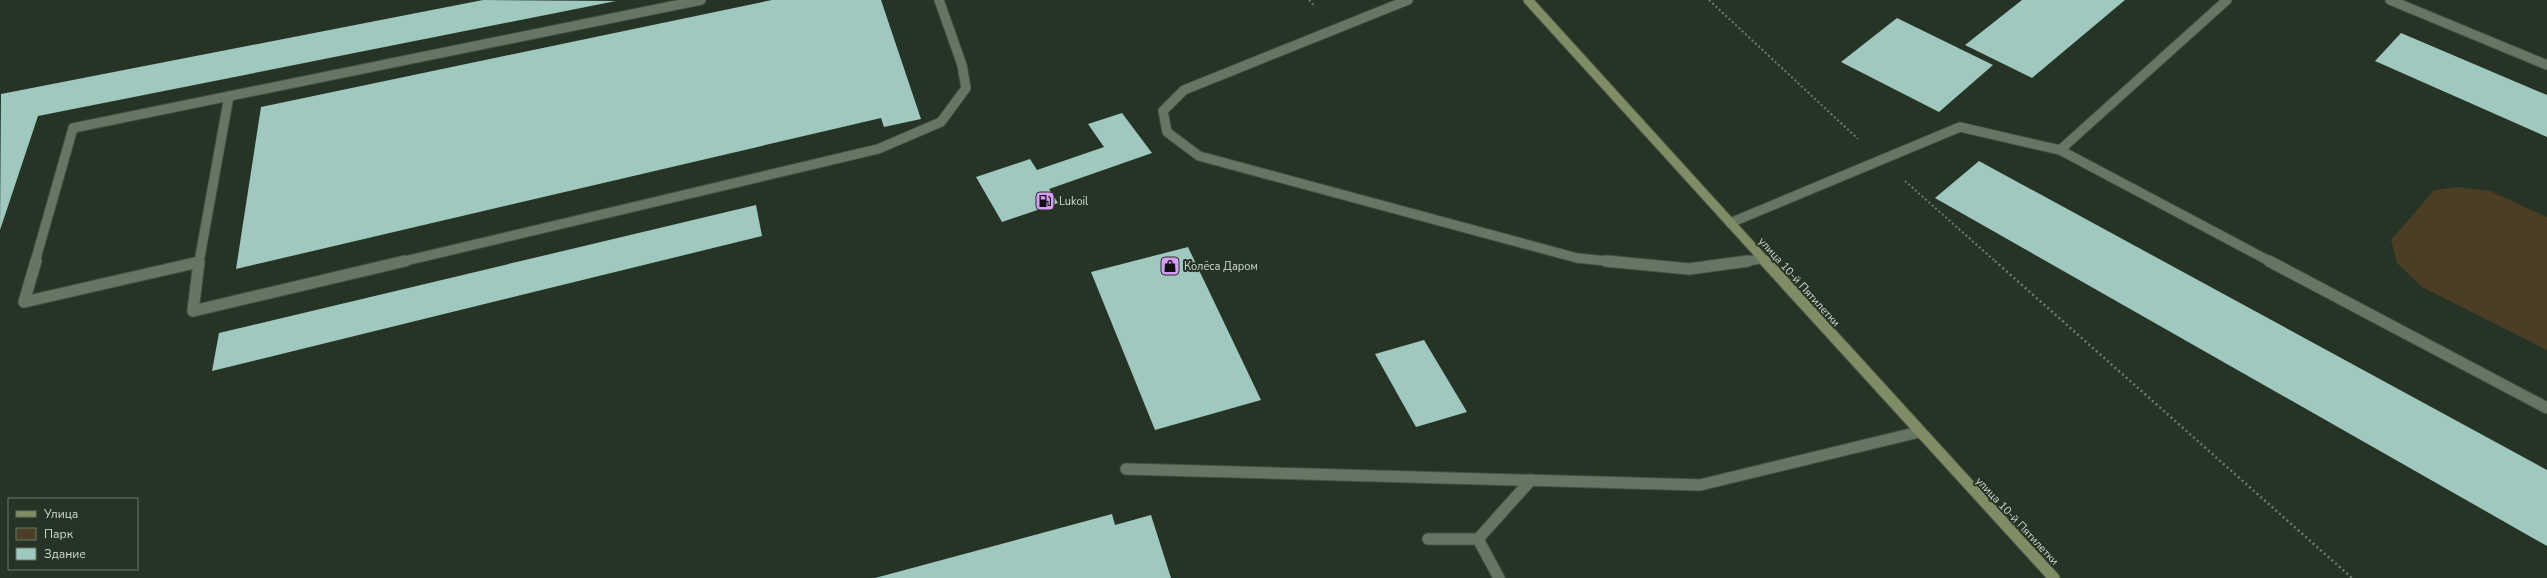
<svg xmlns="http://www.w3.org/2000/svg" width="2547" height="578" font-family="'Nunito Sans',sans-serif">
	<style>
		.green { fill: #4c3d25 }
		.building { fill: #9fc8be }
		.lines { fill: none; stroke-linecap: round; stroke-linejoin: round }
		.service-far1-casing { stroke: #455145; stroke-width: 11 }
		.service-casing { stroke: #455145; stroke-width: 13 }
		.secondary-far1-casing { stroke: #455145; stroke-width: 11 }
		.secondary-casing { stroke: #455145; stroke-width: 13 }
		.path-far1 { stroke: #6e7a6e; stroke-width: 2; stroke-dasharray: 2 2.5; stroke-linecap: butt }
		.path { stroke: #6e7a6e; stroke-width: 2.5; stroke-dasharray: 2 3; stroke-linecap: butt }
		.service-far1 { stroke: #667665; stroke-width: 9 }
		.service { stroke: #667665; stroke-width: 11 }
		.secondary-far1 { stroke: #808c64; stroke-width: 9 }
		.secondary { stroke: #808c64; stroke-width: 11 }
		.labels { text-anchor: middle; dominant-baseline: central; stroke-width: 4; stroke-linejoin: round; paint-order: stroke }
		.poi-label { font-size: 11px; fill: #d2dbd2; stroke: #263425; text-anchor: start }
		.street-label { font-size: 11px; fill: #d2dbd2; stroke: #263425 }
	</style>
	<rect width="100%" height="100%" fill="#263425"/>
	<path class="green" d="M2457,187L2490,191L2547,217V350L2422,287L2397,263L2391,240L2434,190Z"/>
	<g class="building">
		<path d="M483,0L616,1L38,116L0,230L1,94Z"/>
		<path d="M772,0H881L921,119L884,127L881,118L236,269L261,107Z"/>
		<path d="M2022,0H2125L2032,78L1965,45Z"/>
		<path d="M1897,18L1993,65L1939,112L1841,62Z"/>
		<path d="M2401,33L2547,95V137L2375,61Z"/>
		<path d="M1122,113L1152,153L1049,189L1058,203L1002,222L976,177L1030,159L1037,170L1104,147L1088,124Z"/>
		<path d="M1979,161L2547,470V546L1935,198Z"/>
		<path d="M756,205L762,236L212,371L219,333Z"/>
		<path d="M1188,247L1261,400L1155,430L1091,272Z"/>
		<path d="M1424,340L1467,412L1416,427L1375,354Z"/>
		<path d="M1112,514L1115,525L1151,515L1171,578H875Z"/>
	</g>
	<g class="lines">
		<defs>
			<g id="service-far1">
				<path d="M1408,0L1184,90L1163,111L1167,132L1199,156L1577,258L1616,262"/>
				<path d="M2390,0L2547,65"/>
				<path d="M2060,150L2227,0"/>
				<path d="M1730,223L1960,127L2060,150L2271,262"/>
				<path d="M35,262L73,128L701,0"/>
				<path d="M199,262L229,96"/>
				<path d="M401,262L878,149L941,122L966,88L962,65L939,0"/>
				<path d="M1741,262L1761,259"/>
			</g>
			<g id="service">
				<path d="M36,261L24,302L199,262L193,311L405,261"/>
				<path d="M1606,261L1689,269L1748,261"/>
				<path d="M2269,261L2547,408"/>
				<path d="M1126,469L1700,485L1919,432"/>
				<path d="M1428,539H1478L1531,480"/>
				<path d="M1478,539L1499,578"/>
			</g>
			<path id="secondary-far1" d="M1528,0L1766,262"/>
			<path id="secondary" d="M1765,261L2054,578"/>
		</defs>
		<use href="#service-far1" class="service-far1-casing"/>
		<use href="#service" class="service-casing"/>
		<use href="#secondary-far1" class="secondary-far1-casing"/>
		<use href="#secondary" class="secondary-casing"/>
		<g class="path-far1">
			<path d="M1309,0L1315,7"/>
			<path d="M1709,0L1858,139"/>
			<path d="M1905,181L1996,262"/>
		</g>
		<path class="path" d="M1995,261L2352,578"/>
		<use href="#service-far1" class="service-far1"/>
		<use href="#service" class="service"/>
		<use href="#secondary-far1" class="secondary-far1"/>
		<use href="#secondary" class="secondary"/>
	</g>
	<defs>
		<symbol id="fuel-square" viewBox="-11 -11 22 22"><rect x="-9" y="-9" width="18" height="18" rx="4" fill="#d79bf9" stroke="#263425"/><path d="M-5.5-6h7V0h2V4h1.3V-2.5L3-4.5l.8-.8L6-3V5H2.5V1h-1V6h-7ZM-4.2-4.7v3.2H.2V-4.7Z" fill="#111"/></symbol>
		<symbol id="shop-square" viewBox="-11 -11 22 22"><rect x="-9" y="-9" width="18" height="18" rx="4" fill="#d79bf9" stroke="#263425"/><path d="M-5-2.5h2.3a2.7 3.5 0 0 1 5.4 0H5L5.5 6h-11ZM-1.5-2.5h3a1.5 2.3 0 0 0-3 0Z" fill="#111"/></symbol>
	</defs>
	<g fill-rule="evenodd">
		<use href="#fuel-square" x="1034" y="190" width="22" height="22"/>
		<use href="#shop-square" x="1159" y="255" width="22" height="22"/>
	</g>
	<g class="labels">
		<g class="poi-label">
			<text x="1059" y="201">Lukoil</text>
			<text x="1184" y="266">Колёса Даром</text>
		</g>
		<g class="street-label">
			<text transform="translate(1799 282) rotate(48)">улица 10-й Пятилетки</text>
			<text transform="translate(2017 521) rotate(47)">улица 10-й Пятилетки</text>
		</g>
	</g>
	<rect x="8" y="498" width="130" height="72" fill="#263425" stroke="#6b776a"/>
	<rect x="16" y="511" width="20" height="6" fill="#808c64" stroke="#6b776a"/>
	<text x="44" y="518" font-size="12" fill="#d2dbd2">Улица</text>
	<rect x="16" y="528" width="20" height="12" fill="#4c3d25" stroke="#6b776a"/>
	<text x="44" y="538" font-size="12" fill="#d2dbd2">Парк</text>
	<rect x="16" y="548" width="20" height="12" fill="#9fc8be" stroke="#6b776a"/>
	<text x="44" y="558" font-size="12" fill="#d2dbd2">Здание</text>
</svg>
